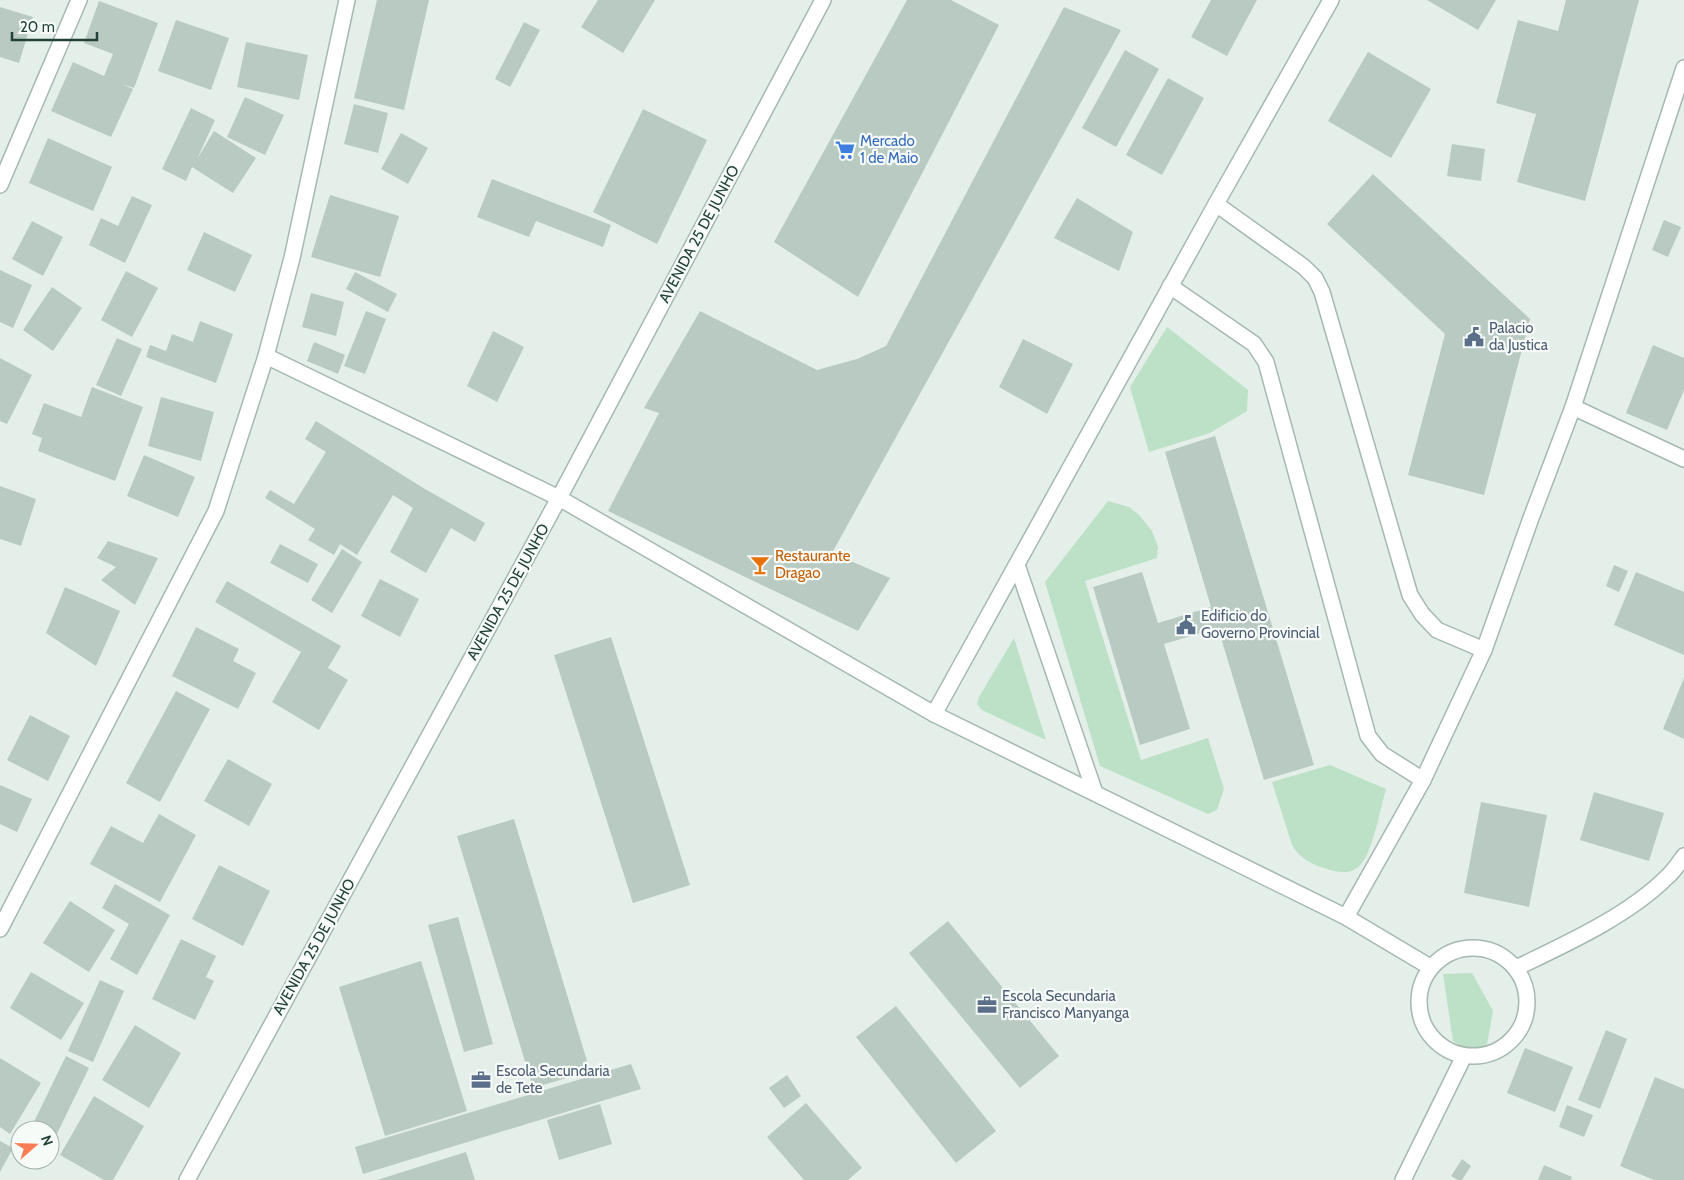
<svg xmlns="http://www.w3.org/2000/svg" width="1684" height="1180" font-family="Cabin,sans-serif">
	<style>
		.green { fill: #bce1c6 }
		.building { fill: #b9cac3 }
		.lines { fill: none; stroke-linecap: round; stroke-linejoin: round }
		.minor-casing { stroke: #a6b8b1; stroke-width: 18 }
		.minor { stroke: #fff; stroke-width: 15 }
		.labels { text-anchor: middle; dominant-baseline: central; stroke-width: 4.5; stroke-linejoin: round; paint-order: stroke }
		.shop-label { font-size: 15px; fill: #366cbe; stroke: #f6fbf8; text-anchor: start }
		.street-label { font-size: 15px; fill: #224239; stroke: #f6fbf8 }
		.service-label { font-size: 15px; fill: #4e5e75; stroke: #f6fbf8; text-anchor: start }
		.food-label { font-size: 15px; fill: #c56008; stroke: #f6fbf8; text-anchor: start }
	</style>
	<rect width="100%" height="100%" fill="#e4efea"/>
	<g class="green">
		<path d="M1167,327L1248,390L1247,411L1210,433L1149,452L1130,387Z"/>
		<path d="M1108,501L1129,507L1139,515L1152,531L1158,547L1157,558L1085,581L1141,760L1208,738L1224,789L1217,810L1208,814L1100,766L1045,582Z"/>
		<path d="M1014,638L1046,740L982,710L977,704L979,697Z"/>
		<path d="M1330,765L1386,789C1381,806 1373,850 1362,863C1353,875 1339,873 1327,869C1313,865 1299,858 1292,845L1272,782Z"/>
		<path d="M1472,973L1493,1011L1487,1044L1469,1053L1453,1041L1443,974Z"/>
	</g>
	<g class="building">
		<path d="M377,0H429L404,110L354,98Z"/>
		<path d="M598,0H655L623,53L581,27Z"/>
		<path d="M907,0H951L999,25L858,297L774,242Z"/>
		<path d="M1211,0H1257L1227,56L1191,37Z"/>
		<path d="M1427,0H1496L1478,30Z"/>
		<path d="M1566,0H1639L1585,201L1517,182L1536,114L1496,103L1518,20L1558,31Z"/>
		<path d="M99,1L158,23L134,88L122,84L133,89L111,137L51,111L73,62L104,76L113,54L84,43Z"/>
		<path d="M0,7L33,17L19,63L0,57Z"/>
		<path d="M1064,7L1121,30L832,553L890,578L858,631L608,511L659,413L644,408L700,311L817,370L857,359L886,346Z"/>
		<path d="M176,20L229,38L211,90L158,71Z"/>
		<path d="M524,22L540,30L510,87L495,79Z"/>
		<path d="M246,42L308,55L299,100L237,87Z"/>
		<path d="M1125,50L1159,69L1116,147L1082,128Z"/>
		<path d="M1368,52L1431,89L1391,158L1328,121Z"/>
		<path d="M1168,78L1204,98L1162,175L1126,155Z"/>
		<path d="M245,97L284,115L265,155L227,137Z"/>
		<path d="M354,104L388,113L378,153L344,144Z"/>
		<path d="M191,108L215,120L197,159L214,131L256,158L233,193L192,167L186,181L162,169Z"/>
		<path d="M643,109L707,140L657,244L593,212Z"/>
		<path d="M401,133L428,148L408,184L381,169Z"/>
		<path d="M48,138L112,167L93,211L29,183Z"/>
		<path d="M1452,144L1485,149L1481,181L1447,176Z"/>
		<path d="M1373,174L1530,319L1484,495L1408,475L1445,334L1327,224Z"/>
		<path d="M492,179L611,225L603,247L536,221L529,237L477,217Z"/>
		<path d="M330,195L399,216L380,277L311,257Z"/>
		<path d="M132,196L152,205L125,263L89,245L101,218L118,226Z"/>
		<path d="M1077,198L1133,232L1119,271L1054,238Z"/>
		<path d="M1664,220L1681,227L1668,257L1652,250Z"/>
		<path d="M32,221L63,237L43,276L12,259Z"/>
		<path d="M204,232L252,255L235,292L187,270Z"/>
		<path d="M0,270L32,285L13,328L0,322Z"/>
		<path d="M126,271L158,288L132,337L101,320Z"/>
		<path d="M355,272L397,294L388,312L346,289Z"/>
		<path d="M52,287L82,308L53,351L23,330Z"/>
		<path d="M311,293L344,302L336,336L302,327Z"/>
		<path d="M366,311L386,319L365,374L344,366Z"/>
		<path d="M200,321L233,334L216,383L146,357L150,345L166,351L172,334L193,342Z"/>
		<path d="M493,331L524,347L497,402L467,386Z"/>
		<path d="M117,338L142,349L121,396L96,385Z"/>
		<path d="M1023,339L1073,364L1047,414L999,387Z"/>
		<path d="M314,342L345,355L338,374L307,361Z"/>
		<path d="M1653,345L1684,358V390L1667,430L1626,413Z"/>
		<path d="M0,358L32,375L7,424L0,421Z"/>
		<path d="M92,387L143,407L115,481L38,451L42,438L32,434L44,403L81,417Z"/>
		<path d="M161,397L214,412L201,461L148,446Z"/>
		<path d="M316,421L425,489L485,523L475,542L451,528L426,573L390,552L413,508L393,495L357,555L340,544L334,555L308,540L315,529L265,498L270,490L294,504L326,452L305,439Z"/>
		<path d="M1215,436L1314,765L1264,780L1218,628L1164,644L1190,729L1140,745L1093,587L1142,572L1158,623L1211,607L1165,452Z"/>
		<path d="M144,455L195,477L178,517L127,496Z"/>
		<path d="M0,486L36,499L21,546L0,539Z"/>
		<path d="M108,541L158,558L135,605L101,580L116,567L97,558Z"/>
		<path d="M280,544L318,564L308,583L270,563Z"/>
		<path d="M342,549L362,562L332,613L311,600Z"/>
		<path d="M1614,565L1628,571L1619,592L1606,586Z"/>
		<path d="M1636,572L1684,592V655L1614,625Z"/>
		<path d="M380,579L419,599L400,637L361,616Z"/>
		<path d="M227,581L341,646L328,668L348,680L319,730L272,702L301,652L215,602Z"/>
		<path d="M65,587L120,611L96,666L46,633Z"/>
		<path d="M196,627L239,649L233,661L256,673L238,709L172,676Z"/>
		<path d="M611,637L690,885L633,903L554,655Z"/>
		<path d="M1684,678V739L1663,729Z"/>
		<path d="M176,691L210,709L160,802L126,783Z"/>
		<path d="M30,715L70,736L48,781L7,760Z"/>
		<path d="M228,759L272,784L249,826L204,801Z"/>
		<path d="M0,785L32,799L17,832L0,824Z"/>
		<path d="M1594,792L1664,813L1649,861L1580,840Z"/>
		<path d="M1481,802L1547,815L1529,907L1464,893Z"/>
		<path d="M159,814L196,835L160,902L90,864L111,826L143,843Z"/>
		<path d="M514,819L590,1071L533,1088L457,836Z"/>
		<path d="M219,865L270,891L243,946L192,919Z"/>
		<path d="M115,884L170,915L137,975L110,959L129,924L102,908Z"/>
		<path d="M70,901L115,930L89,972L43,943Z"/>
		<path d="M458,917L493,1044L464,1052L428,925Z"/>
		<path d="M948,921L1059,1056L1020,1088L909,953Z"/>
		<path d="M181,939L216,956L206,977L214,981L195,1020L152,999Z"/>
		<path d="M421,961L467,1111L385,1136L339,987Z"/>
		<path d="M31,972L84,1003L61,1040L10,1008Z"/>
		<path d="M100,980L124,991L93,1062L68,1051Z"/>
		<path d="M896,1006L996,1131L956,1163L856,1037Z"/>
		<path d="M135,1025L181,1053L149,1108L102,1080Z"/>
		<path d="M1606,1030L1627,1039L1600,1109L1578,1100Z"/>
		<path d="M1525,1048L1573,1067L1555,1112L1507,1093Z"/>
		<path d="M66,1056L89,1068L50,1148V1130H30Z"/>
		<path d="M0,1058L41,1083L10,1134L0,1127Z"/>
		<path d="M631,1064L641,1089L363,1174L355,1147Z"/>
		<path d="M787,1075L801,1096L784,1108L769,1088Z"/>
		<path d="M1655,1077L1684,1089V1180H1654L1620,1166Z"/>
		<path d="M94,1096L144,1126L113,1180H104L60,1155Z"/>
		<path d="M806,1103L862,1168L848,1180H804L767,1137Z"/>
		<path d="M600,1104L612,1144L559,1160L547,1120Z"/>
		<path d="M1567,1105L1593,1115L1584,1137L1559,1127Z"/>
		<path d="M0,1141L13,1148L0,1172Z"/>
		<path d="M466,1152L475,1180H377Z"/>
		<path d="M1462,1159L1471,1166L1462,1180H1458L1451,1176Z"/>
		<path d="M1544,1165L1572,1177L1571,1180H1538Z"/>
	</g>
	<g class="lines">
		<defs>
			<g id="minor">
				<path d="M0,185L79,0"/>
				<path d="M1216,204L1304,267L1315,278L1322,292L1410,595L1422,614L1437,630L1484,650"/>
				<path d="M1170,286L1254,344L1266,362L1368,736L1382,754L1423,780"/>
				<path d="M266,356L559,498L934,714L1346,917L1430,967"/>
				<path d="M1573,407L1684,459"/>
				<path d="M1017,565L1095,793"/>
				<path d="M934,714L1216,204L1331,0"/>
				<path d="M1346,917L1423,780L1484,650L1531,518L1573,407L1684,68"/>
				<path d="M0,929L216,511L266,356L292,258L347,0"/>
				<circle cx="1473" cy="1002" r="54"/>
				<path d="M1516,968C1566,944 1628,916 1667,877C1674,871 1679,863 1684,856"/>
				<path d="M187,1180L559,498L823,0"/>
				<path d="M1403,1180L1464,1056"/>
			</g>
		</defs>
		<use href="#minor" class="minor-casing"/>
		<use href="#minor" class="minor"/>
	</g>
	<defs>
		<symbol id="supermarket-bare" viewBox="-9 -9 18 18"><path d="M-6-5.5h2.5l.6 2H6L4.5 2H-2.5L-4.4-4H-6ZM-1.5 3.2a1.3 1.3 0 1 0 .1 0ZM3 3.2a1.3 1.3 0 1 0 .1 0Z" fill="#3f7fe0" stroke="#f6fbf8" stroke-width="2.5" paint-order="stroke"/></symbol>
		<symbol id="civic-bare" viewBox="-9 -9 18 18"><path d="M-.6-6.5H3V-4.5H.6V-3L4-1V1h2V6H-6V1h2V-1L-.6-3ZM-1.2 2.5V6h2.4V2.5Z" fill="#5c6f8a" stroke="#f6fbf8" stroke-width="2.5" paint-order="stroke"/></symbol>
		<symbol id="bar-bare" viewBox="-9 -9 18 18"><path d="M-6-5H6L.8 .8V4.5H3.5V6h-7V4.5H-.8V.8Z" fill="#e8710a" stroke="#f6fbf8" stroke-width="2.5" paint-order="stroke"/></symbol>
		<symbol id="office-bare" viewBox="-9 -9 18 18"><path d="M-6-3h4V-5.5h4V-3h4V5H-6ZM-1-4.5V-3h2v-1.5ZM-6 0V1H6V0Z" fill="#5c6f8a" stroke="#f6fbf8" stroke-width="2.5" paint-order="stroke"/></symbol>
	</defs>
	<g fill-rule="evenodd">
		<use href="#supermarket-bare" x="831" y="136" width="28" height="28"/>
		<use href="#civic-bare" x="1460" y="323" width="28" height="28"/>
		<use href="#bar-bare" x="746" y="551" width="28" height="28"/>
		<use href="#civic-bare" x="1172" y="611" width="28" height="28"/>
		<use href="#office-bare" x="973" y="991" width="28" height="28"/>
		<use href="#office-bare" x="467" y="1066" width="28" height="28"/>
	</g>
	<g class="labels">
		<g class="shop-label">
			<text x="860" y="141">Mercado<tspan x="860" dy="17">1 de Maio</tspan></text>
		</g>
		<g class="street-label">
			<text transform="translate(699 234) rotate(-62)">AVENIDA 25 DE JUNHO</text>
			<text transform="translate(508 592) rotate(-61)">AVENIDA 25 DE JUNHO</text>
			<text transform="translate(314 947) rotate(-61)">AVENIDA 25 DE JUNHO</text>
		</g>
		<g class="service-label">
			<text x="1489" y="328">Palacio<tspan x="1489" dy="17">da Justica</tspan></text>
			<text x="1201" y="616">Edificio do<tspan x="1201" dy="17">Governo Provincial</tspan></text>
			<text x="1002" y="996">Escola Secundaria<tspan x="1002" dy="17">Francisco Manyanga</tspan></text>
			<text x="496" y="1071">Escola Secundaria<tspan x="496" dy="17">de Tete</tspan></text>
		</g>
		<g class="food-label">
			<text x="775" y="556">Restaurante<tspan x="775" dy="17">Dragao</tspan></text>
		</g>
	</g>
	<g transform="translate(35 1145) rotate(70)"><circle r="24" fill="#f6fbf8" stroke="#a1b1ac"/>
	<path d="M0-4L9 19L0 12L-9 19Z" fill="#fb7d56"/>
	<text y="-8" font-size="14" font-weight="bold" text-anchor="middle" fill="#224239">N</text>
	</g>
	<path d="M12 32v8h85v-8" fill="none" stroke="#224239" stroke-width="2.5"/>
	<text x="20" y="32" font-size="15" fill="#224239" stroke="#f6fbf8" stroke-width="4" paint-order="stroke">20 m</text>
</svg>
